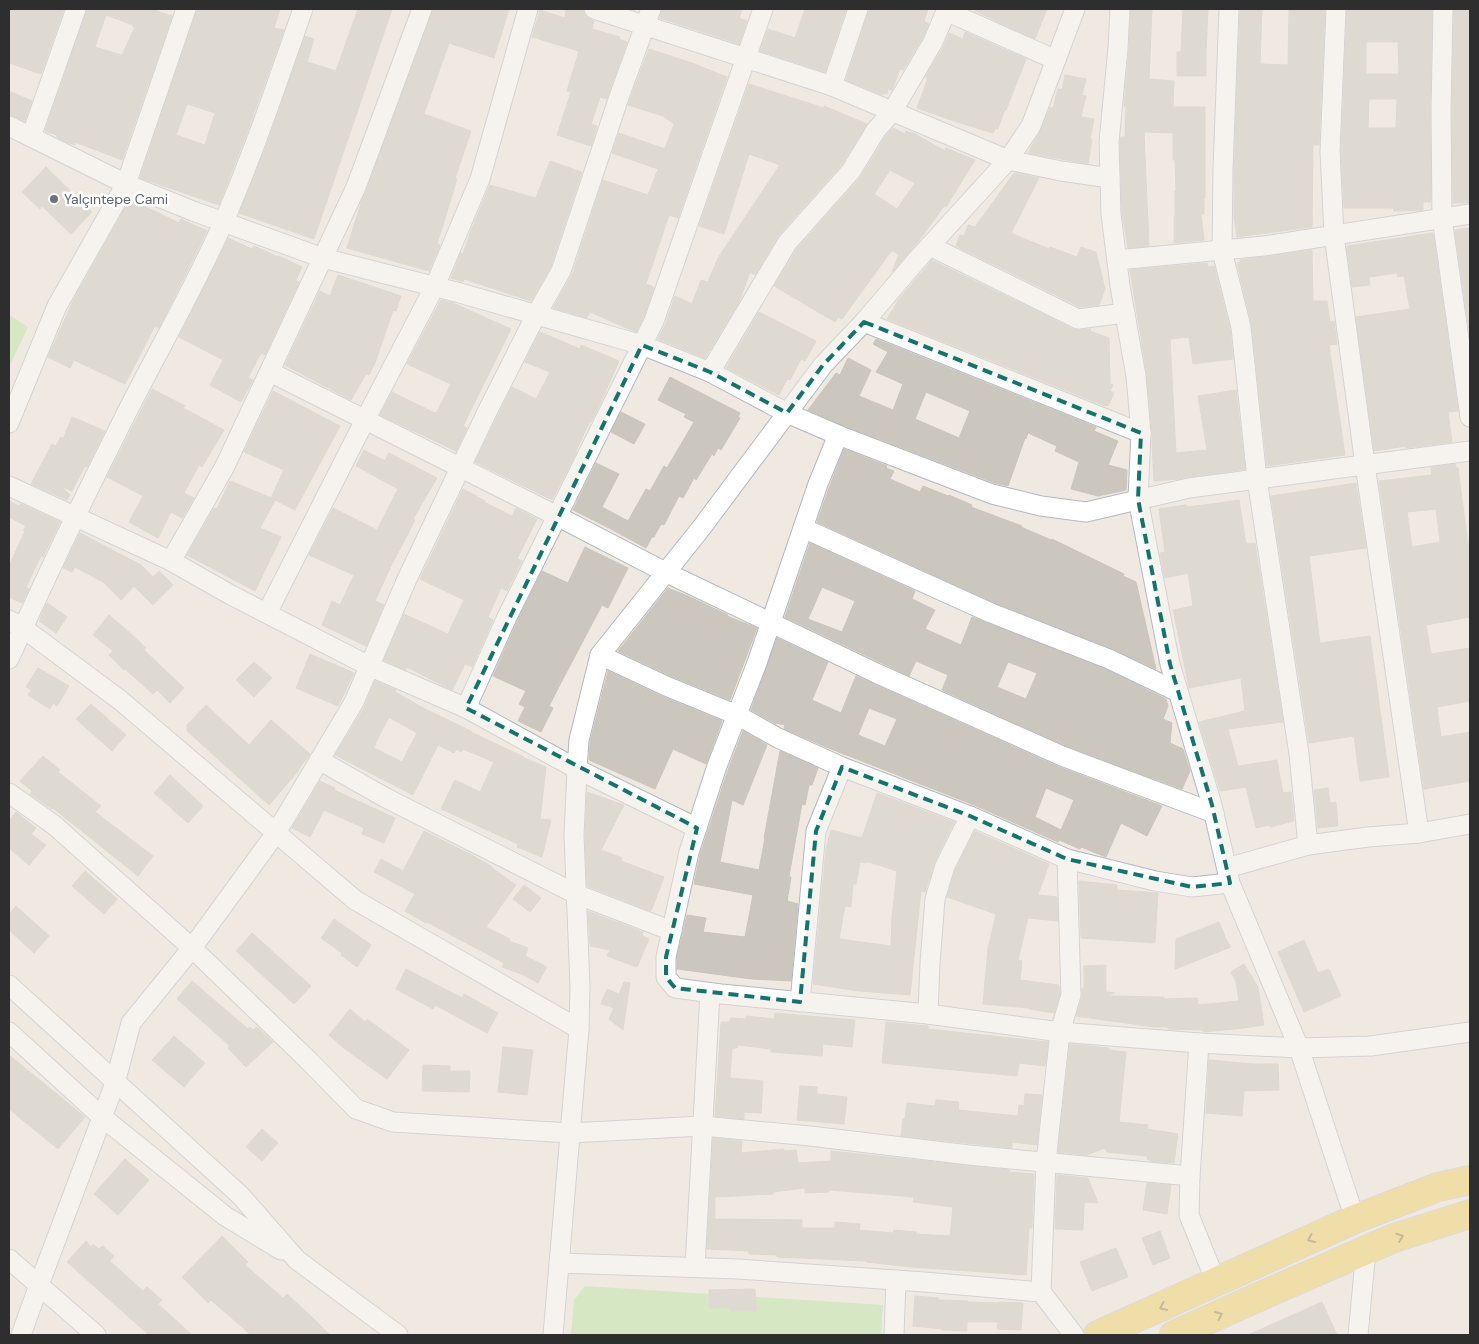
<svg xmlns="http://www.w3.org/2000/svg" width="1479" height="1344" font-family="'DM Sans',sans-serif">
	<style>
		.green { fill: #b6e59e }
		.building { fill: #cbc7bf; stroke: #cbc5ba; fill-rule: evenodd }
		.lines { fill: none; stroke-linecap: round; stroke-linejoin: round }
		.street-casing { stroke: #b4b7c1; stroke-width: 21 }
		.primary-casing { stroke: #c9c9c9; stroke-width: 30 }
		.street { stroke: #fff; stroke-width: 19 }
		.primary { stroke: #f2d163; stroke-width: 28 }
		.oneway { stroke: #908048 }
		.marked { fill: none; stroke: #0f766e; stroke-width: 4; stroke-dasharray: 10 6; stroke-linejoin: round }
		.worship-dot { fill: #6b7280; stroke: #fff; stroke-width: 2 }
		.labels { text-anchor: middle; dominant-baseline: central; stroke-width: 5; stroke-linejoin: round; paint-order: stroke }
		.worship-label { font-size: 14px; fill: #5b616d; stroke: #fff; text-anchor: start }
	</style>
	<rect width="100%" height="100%" fill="#efe9e1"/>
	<g class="green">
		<path d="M9,315L28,327L9,367Z"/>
		<path d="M585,1286L883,1305L881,1335H571L574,1300Z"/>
	</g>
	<g class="building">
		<path d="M9,9H64L41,74L9,63Z"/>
		<path d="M87,9H151L172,16L122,160L75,142V145L66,142L57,137V135L45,131ZM106,15L133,25V27H135L122,55L95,47Z"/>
		<path d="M197,9H280L274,28L284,30L245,138L219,205L140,178ZM187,104L215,113L205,145L176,135Z"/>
		<path d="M358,9H392L314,239L239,213L266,146L305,36L314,39L307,62L336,71Z"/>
		<path d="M433,9H509L494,58L449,43L424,114L471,131L455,178L457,179L437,244L440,245L429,271L347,248L362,200Z"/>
		<path d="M566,9H583L586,17L594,21L592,29L620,37L619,39L627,42L607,99L600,97L591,124L597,126L591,146L557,135L571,92L567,91L579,51L532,37L540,10L565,18Z"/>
		<path d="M662,9H742L739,18L747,21L739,44L660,18Z"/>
		<path d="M805,9H846L825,72L760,51L768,29L795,38Z"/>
		<path d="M869,9H928L924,21L929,24L923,37L903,70L900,69L892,90L888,89L887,94L884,93L883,95L846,80Z"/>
		<path d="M976,9H1047L1035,39L975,11Z"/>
		<path d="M1131,9H1152L1149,79L1174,81L1173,107H1205V198H1204V214H1201L1204,240L1174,243V216H1175V191H1176L1175,160H1173V133L1144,132L1149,246L1128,248L1122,213L1120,142L1121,137H1125L1126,106H1124L1129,49Z"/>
		<path d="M1183,9H1208L1206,52V76H1177V52H1181Z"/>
		<path d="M1240,9H1262L1260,64L1288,65L1289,9H1325L1319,145H1313L1312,227L1237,237L1234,216V169Z"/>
		<path d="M1347,9H1432L1430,110L1431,202H1423V210L1394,211L1393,208H1344L1341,151ZM1366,42H1398L1399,74H1366ZM1369,99H1397L1396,128H1368Z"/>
		<path d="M1454,9H1470V203H1453L1452,110Z"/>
		<path d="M965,32L1026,59L1006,110L1005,109L998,129L996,128L993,133L954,121L917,108L928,78L925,77L943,48L949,33L963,39Z"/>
		<path d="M649,49L692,63L727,77L678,218L669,215L646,284L654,287L644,317L636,332L590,312L587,318L553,308L572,275L603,180L648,195L658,169L612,153L619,133L665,149L674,124L663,116L628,105Z"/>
		<path d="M1065,75L1086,79L1082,95L1086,96L1081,117L1094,119L1090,139H1092L1088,164L1028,153L1041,130L1050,107L1053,108L1058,89L1062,90Z"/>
		<path d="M749,84L824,108V106L867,124L842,164L778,236L755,275L750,272L739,302L705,358L658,339L665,325L675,296L692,304L701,280L708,282L718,258L780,165L749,154L724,234L699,226Z"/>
		<path d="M9,91L32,101L25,121L9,115Z"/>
		<path d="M893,128L905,134L906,131L915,134L945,151L946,148L975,160L946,207L944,206L918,242L892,272L899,255L892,250L842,319L838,317L835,322L774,286L796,250L860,178L885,137ZM890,170L915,183L897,209L874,194Z"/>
		<path d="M550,161L582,172L551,266L531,301L464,279L463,282L451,278L461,253L463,254L472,228L490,185L536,198Z"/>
		<path d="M46,167L92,212L71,234L42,206L40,209L22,192Z"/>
		<path d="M1014,173L1039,178L1011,233L1049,249L1050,247L1077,257L1081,247L1096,252L1105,289L1099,305L1080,307L956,246L960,235L964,236L968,225L975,227Z"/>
		<path d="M130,199L179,223L181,219L207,231L159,328L155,326L125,384L74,360L70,368L48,357L73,301Z"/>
		<path d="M1470,228V338L1455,230Z"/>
		<path d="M1433,233L1458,411L1448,412L1452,442L1406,448V446L1374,451L1356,317L1410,309L1404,276L1398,277L1397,273L1369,277L1370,285L1352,287L1347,247V246Z"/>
		<path d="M228,238L252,249L254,246L278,257L279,256L302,267L296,280L299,282L265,355L261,353L248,378L253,380L241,402L210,385L223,360L179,337Z"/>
		<path d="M1312,250L1313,301H1327L1330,322L1334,321L1337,344L1329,345L1345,455L1267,466L1252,326L1237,263L1241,262L1240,260Z"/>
		<path d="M932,260L1073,329L1079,330L1091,329L1090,331L1109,338L1110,384L1113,385L1110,391L1114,393L1108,406L1105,405V406L887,319L899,299Z"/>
		<path d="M1207,263L1208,267L1214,266L1230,329L1233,359L1193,364L1189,337L1170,339L1176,453L1207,450L1198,396L1236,390L1245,469L1179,479L1154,481L1152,445V432L1147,375L1130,270Z"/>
		<path d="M338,275L401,296L396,311L393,310L375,363L369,375L366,374L351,400L285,365L320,291L330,296Z"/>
		<path d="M441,300L453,303L511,329L463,426L467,428L456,451L380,415L392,392L435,413L437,412L451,384L407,364Z"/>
		<path d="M759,312L816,341L805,361L801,359L790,380L787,379L779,395L726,368Z"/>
		<path d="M540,332L580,349L581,345L619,361L601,402L591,422L589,423L576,451V453L552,500L475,462L512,387L536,399L550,372L525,362Z"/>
		<path d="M876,339L1096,427L1094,431L1118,441L1108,465L1127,470L1126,490L1098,496L1071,489L1079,462L1055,451L1057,446L1028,433L1026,439L1025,438L1008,486L995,483L842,425L808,410L836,373L840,375L848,358L871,370L859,396L893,410L903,384L876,372L888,352L873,344ZM926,392L970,411L959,438L915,419Z"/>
		<path d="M670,377L740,413L738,417L740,418L721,450L718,448L714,456L712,454L696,480L694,478L683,498L679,496L664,525L661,524L654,537H652L646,548L609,528L573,510L596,463L619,474L602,507L628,521L646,489L650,491L664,466L667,468L694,422L684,417L686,414L658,400Z"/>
		<path d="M152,389L185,406L183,408L224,430L202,467L199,465L184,493L194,498L182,518L171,512L158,538L129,522L143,496L107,477Z"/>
		<path d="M273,391L340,426L295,510L275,500L260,528L281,537L255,591L187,555L214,508L217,509L230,481L272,498H271L284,470L244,452Z"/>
		<path d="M621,412L645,424L634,444L611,432Z"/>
		<path d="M72,417L105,431L87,467L85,466L72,491L61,486L70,495L67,500L31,484L52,444L56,446L61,437L63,439Z"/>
		<path d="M844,449L887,466L886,468L894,471L890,479L920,492L923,486L948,496L949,495L972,505L971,507L1022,526L1021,527L1051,540L1052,539L1124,574L1123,576L1136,582L1156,669L1113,649L995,603L817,522L829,488Z"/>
		<path d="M364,450L385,461L389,453L437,478L413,519L415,520L390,568L375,601L384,605L366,646L322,625L332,601L340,605L354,575L309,555L333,508L377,530L398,489L356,466Z"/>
		<path d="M1455,464L1456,468H1458L1470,559V617L1426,625L1431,654L1470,648V701L1437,707L1441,737L1470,732V781L1424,789L1379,481L1432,475L1431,467ZM1436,509L1440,542L1412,547L1407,512Z"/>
		<path d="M1356,483L1366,548L1309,556L1320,643L1370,636L1389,777L1360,781L1354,736L1309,743L1271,496Z"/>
		<path d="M463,489L485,501L484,502L512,516L516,508L537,519L517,559L522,561L507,591L501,588L488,617L493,620L472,667L465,664L452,690L407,667L405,670L384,660L404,614L448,634L464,600L420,579Z"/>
		<path d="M1239,500L1246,544L1255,543L1283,722L1228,729L1238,766L1277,760L1283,793L1291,792L1294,821L1270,827V825L1256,828L1246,787L1220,791L1199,722L1245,711L1241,678L1189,688L1173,610L1193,606L1188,573L1165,578L1160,553L1165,552L1159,509L1186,505V507L1212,504Z"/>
		<path d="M9,501L19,506L21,504L60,522L43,557L41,556L26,587L29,589L22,603L9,597V566L25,531L23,530L26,526L9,517Z"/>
		<path d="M80,533L141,565L153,577L159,571L173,585L153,605L134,586L121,600L103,582L75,567L72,572L63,568Z"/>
		<path d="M810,543L915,591L912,599L935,610L925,629L961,645L972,617L1105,669L1166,699L1168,706L1163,719L1172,723L1170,743L1183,749L1190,771L1182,789L1066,746L942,690L948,675L916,661L909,676L785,617ZM822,587L855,601L842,632L808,619ZM1008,662L1037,673L1026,699L997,687Z"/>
		<path d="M585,547L628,568L608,608L602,605L564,677L549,706L553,708L541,732L518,721L525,707L519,704L526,691L493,676L517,622L542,571L568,583Z"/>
		<path d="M668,588L688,596L728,615L727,616L757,628L730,700L671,676L618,651Z"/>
		<path d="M47,603L67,617L56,633L39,621Z"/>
		<path d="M109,615L130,633L146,648L144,650L184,688L170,703L157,690L153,694L125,669L124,670L109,655L113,651L93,635Z"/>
		<path d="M777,638L828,662L812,700L841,713L856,676L1057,766L1162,806L1147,836L1121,823L1106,857L1081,847L1080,849L1059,840L1058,842L974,805L826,747L784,729L785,725L776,723V724L751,710ZM869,708L897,719L885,746L858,735ZM1046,788L1074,800L1061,830L1035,817Z"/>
		<path d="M310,654L354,673L338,706L296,688Z"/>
		<path d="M254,662L272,678L254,697L236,680Z"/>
		<path d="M38,668L69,686L57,706L53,703L50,709L28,695L31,690L26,687Z"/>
		<path d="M608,671L661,696L722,721L706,764L673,749L655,789L589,760L590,742Z"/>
		<path d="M375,681L396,690L395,692L425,709L471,731V732L524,757V758L546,767L540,819L551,820L542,857L517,847L518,844L441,809L455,780L480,792L494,762L463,749L461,752L456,749L454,753L438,745L413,795L335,755L364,708ZM389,717L417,733L402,762L374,748L376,744H375Z"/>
		<path d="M91,704L126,735L112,751L76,719Z"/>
		<path d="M206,705L249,745L271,720L310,754L298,770H299L269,805L187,731V725Z"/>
		<path d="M743,731L767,745L743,805L732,800L720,862L759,870L765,838H764L780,751L818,768L812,785H809L805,805L802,804L789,876L791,877L787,901L798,904L791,981L752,979L677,969V958L687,915L706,918L703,932L745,937L753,895L694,884L700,855L728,770Z"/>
		<path d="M43,756L60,770L58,772L101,806L95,812L153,856L138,876L53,808L52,809L30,794L32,791L20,781Z"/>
		<path d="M170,775L203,806L188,823L154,793Z"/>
		<path d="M320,781L335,788L334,790L395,818L384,843L362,834L364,828L324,810L310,837L292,828Z"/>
		<path d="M1328,788L1330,803L1336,802L1338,826L1318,828L1314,790Z"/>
		<path d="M587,792L624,805L601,850L622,858L621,861L664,877L651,911L587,886L585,835Z"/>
		<path d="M877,793L954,822L935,861L925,892L921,891L910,995L859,991L813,984L826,849L831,830L862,838ZM866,861L897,871L892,917L891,946L839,939L845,906L851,907L853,884H856L860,862L866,863Z"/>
		<path d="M16,812L36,828L31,834L46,845L29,865L9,848V821Z"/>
		<path d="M424,831L472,855L492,867V868L516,885L486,927L510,939L509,941L528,948L525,956L547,967L538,983L524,975L502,967L504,963L427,922L426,923L405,911L415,894L374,872L381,859L403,871Z"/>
		<path d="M975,831L1049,864L1038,895L1057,897L1058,921L1028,918L1018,960L1022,961L1020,980L1059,985L1060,994L1054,1013L1029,1009V1008L983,1004L988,949L996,914L947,897L955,870Z"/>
		<path d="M85,871L117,899L104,914L72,886Z"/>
		<path d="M1079,881L1117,885V890L1158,893L1155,943L1081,938Z"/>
		<path d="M524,885L541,898L530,912L513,899Z"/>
		<path d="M16,906L49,936L34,953L9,930V915Z"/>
		<path d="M588,911L643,932L642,936L649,939L637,967L607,956L610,950L590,946Z"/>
		<path d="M334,919L371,945L357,967L341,955L342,953L321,938Z"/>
		<path d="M1219,922L1226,939L1231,947L1175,969L1176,939Z"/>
		<path d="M252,933L311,986L294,1004L236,951Z"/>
		<path d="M1304,940L1318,973L1329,969L1341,996L1304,1012L1278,952Z"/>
		<path d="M1244,964L1258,987L1264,1025L1244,1028L1204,1032L1203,1030L1168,1029V1027H1154L1076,1016L1082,998V988L1084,989V966L1106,965V992L1115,993L1106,996L1164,997V999L1197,998L1198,1005L1239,1001L1236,982L1231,972Z"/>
		<path d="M406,969L462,998L464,994L498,1013L487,1033L435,1005L433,1009L396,989Z"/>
		<path d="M192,981L248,1029L250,1027L253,1030L257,1027L273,1042L246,1067L228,1048L230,1046L177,999Z"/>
		<path d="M624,982L630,983L623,1030L609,1019L614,1008L601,1004L607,989L619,994Z"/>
		<path d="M350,1009L365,1022L367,1019L409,1050L387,1079L345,1049L329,1035Z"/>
		<path d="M775,1013L855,1020L852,1047L823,1044L822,1056L771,1052V1049L738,1045L737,1048H732L730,1078L763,1081L761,1113L744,1112V1119L715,1116L721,1022H730L731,1018L746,1019V1016L774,1019Z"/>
		<path d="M886,1022L928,1026V1029L1048,1042L1045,1066L1019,1063L1017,1076L882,1063Z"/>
		<path d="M174,1036L205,1063L184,1087L152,1060Z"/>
		<path d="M1070,1044L1109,1048V1050L1126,1052L1119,1122L1148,1125L1147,1129L1178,1134L1174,1163L1150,1161V1160L1147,1159V1156L1107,1152L1105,1148L1087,1155L1058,1152Z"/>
		<path d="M503,1047L533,1050L527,1095L498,1092Z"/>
		<path d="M9,1055L85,1117L58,1149L9,1109Z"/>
		<path d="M1209,1060L1252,1064H1278L1279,1090L1244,1091L1242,1116L1206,1113Z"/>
		<path d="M423,1065L450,1066V1071H470L469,1092L422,1091Z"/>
		<path d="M800,1086L817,1087V1094L847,1097L844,1124L797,1120Z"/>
		<path d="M1025,1094L1042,1095L1037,1145L1012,1142V1148L901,1136L903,1119H905L907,1103L935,1106L936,1100L959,1102L958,1110L1018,1116L1019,1105L1024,1106Z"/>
		<path d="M262,1129L278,1143L262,1161L246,1147Z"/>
		<path d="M713,1138L742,1141L741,1153L784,1149V1151L796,1150L798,1163L831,1161V1151L1010,1170L1009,1172L1034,1174L1032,1228H1029L1026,1275L912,1267L866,1262V1261L777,1257V1255L749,1254V1251L707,1249ZM805,1188V1193L829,1192V1190L914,1197L913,1202L953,1207L950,1236L916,1234V1232L894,1230L893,1233L859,1230L860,1224L835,1222V1228H802V1220L715,1219V1197L773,1194V1192Z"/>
		<path d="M125,1159L149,1180L118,1215L94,1194Z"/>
		<path d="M1057,1175L1088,1178L1098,1203L1084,1202L1083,1230L1055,1229Z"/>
		<path d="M1147,1183L1171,1185L1167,1214L1143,1210Z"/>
		<path d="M1160,1231L1170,1258L1153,1265L1142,1238Z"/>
		<path d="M222,1236L248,1262L245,1265L283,1298L287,1294L314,1319L330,1335H251L211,1300L208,1303L182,1277Z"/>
		<path d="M86,1241L91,1247L93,1244L99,1249L103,1246L114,1256L110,1261L143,1291L147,1287L162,1300L158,1304L192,1335H149L67,1262Z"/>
		<path d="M1116,1248L1128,1277L1092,1291L1080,1262Z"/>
		<path d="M755,1289L756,1311H730V1307L709,1308V1290Z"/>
		<path d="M915,1296L939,1298L938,1300L968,1301V1302L999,1303V1302L1023,1303L1021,1330L997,1329L998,1322H967V1331L942,1330V1329L913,1326Z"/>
		<path d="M1322,1302L1337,1335H1248Z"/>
	</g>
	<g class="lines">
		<defs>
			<g id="street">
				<path d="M594,9L832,86L1008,160L1061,171L1110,178"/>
				<path d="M1120,9L1118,48L1109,142L1111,214L1120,286L1136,376L1141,433L1138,499L1170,664L1212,805L1230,883L1299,1048L1355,1219"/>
				<path d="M1229,9L1223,169L1222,251L1241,327L1257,479L1299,754L1308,845L1368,837L1419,833"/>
				<path d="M1336,9L1330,151L1334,235L1365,465L1419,833L1470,824"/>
				<path d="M1443,9L1441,110L1442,218L1470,417"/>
				<path d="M946,11L1056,60"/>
				<path d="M832,86L858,9"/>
				<path d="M9,126L126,184L193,211L323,258L460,293L642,345L710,372L787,413L838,435L818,484L757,663L717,766L689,852L666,957V977L675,988L721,994L928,1014L1060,1032L1199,1043"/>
				<path d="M31,137L76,9"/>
				<path d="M930,246L1078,319L1125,313"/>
				<path d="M1117,260L1264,246L1470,214"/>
				<path d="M864,322L1141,433"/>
				<path d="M270,372L557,516L665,572L876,673L1062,756L1214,813"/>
				<path d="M710,372L787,243L851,171L876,130L892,112L933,42L947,9"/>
				<path d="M9,423L57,306L126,184L186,9"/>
				<path d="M838,435L992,494L1041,506L1086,512L1189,488L1470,451"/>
				<path d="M9,486L171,561L231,595L369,666L466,708L577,769L697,828"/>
				<path d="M803,528L991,613L1109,659L1178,692"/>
				<path d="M171,561L225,466L356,187L422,9"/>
				<path d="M267,613L365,420L435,286L480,179L528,9"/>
				<path d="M9,620L23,628L120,700L355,900L579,1029"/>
				<path d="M600,655L666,686L737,715L778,738L842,767L970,816L1067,859L1155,881L1192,887L1230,883"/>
				<path d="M9,659C45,579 83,499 123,420C156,354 194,289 224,221C254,152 278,80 303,9"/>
				<path d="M466,708L507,617L654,321L763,9"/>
				<path d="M319,760L386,798L576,894L672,931"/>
				<path d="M9,793L54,825L192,948L308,1060L356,1109L393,1122L570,1133L702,1126L810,1136L969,1155L1190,1176L1189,1215L1216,1282"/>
				<path d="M1227,868L1308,845"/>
				<path d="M9,985L240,1195L297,1260L398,1335"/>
				<path d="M800,1002L816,831L842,767"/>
				<path d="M928,1014L930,963L935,899L945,866L970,816"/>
				<path d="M9,1032L102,1117L225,1216L281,1250"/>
				<path d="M1190,1176L1199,1043L1299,1048L1371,1046L1470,1032"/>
				<path d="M9,1259L96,1335"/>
				<path d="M559,1263L738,1269L924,1282L1041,1292L1074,1335"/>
				<path d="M695,1267L710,993"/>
				<path d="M1041,1292L1046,1162L1060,1032L1071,995L1067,859"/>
				<path d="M21,1335L39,1285L115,1083L131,1023L192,948L276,833L354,702L407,579L488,410L536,315L561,271L619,97L651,9"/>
				<path d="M553,1335L579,1029L580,987L574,835L577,769L579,740L600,655L702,527L823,365L864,322L916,261L1008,160L1031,126L1075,9"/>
				<path d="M894,1335L896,1280"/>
				<path d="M1358,1335L1366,1250"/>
			</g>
			<g id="primary">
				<path d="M1098,1335L1355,1219L1438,1187L1470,1180"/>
				<path d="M1174,1335L1263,1295L1394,1238L1470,1214"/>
			</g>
		</defs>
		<use href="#street" class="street-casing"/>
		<use href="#primary" class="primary-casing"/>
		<use href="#street" class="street"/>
		<use href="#primary" class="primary"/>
	</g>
	<defs><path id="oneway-chevron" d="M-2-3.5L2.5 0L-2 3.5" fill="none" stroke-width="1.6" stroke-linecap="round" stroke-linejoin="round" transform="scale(1.25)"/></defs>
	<g class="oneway">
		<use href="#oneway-chevron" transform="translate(1400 1237) rotate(-19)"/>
		<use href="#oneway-chevron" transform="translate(1311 1239) rotate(156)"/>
		<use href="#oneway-chevron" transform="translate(1163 1307) rotate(156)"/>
		<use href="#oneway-chevron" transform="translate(1219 1315) rotate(-25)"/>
	</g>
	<path d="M0 0H1479V1344H0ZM864,322L1141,433L1138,499L1170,664L1212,805L1230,883L1192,887L1067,859L970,816L842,767L816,831L800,1002L675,988L666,977V957L697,828L466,708L642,345L710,372L787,413L823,365Z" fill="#efe9e1" fill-opacity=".55" fill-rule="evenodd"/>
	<path class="marked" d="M864,322L1141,433L1138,499L1170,664L1212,805L1230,883L1192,887L1067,859L970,816L842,767L816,831L800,1002L675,988L666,977V957L697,828L466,708L642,345L710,372L787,413L823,365Z"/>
	<circle class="worship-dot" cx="54" cy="199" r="5"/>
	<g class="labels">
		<g class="worship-label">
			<text x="64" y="199">Yalçıntepe Cami</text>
		</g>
	</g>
	<rect width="1479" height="1344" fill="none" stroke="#2e2e2e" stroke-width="20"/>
</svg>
